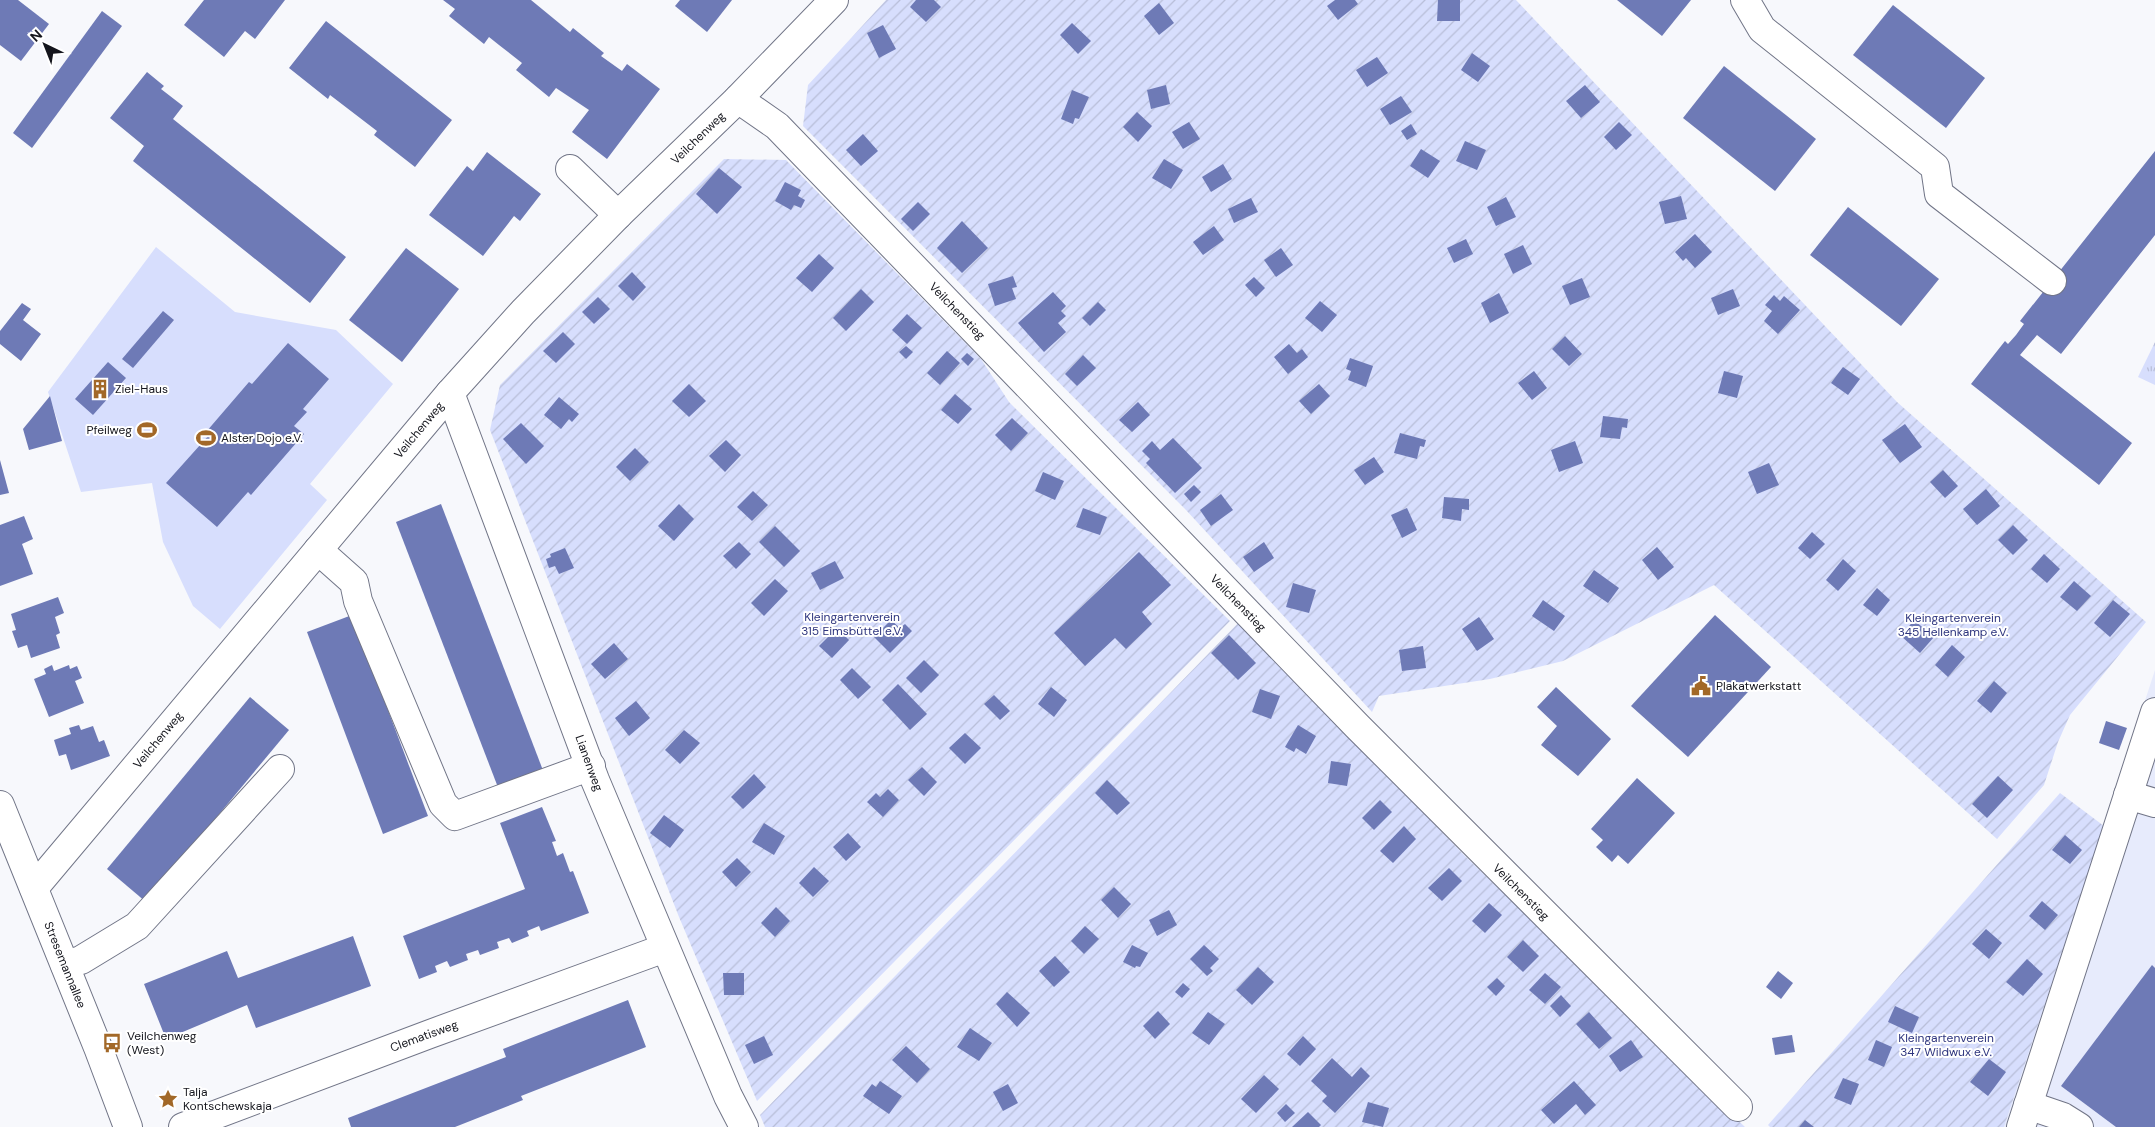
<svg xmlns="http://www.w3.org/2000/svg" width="2155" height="1127" font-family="'DM Sans',sans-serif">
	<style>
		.built { fill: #e7ebfc }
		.grass { fill: url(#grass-tufts) }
		.garden { fill: url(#garden-furrows) }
		.pitch { fill: #d7defd }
		.building { fill: #6e7ab6 }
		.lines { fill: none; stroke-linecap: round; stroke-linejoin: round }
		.minor-casing { stroke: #717587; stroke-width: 30 }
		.minor { stroke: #fff; stroke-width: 28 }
		.labels { text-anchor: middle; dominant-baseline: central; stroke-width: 4; stroke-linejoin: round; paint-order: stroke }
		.street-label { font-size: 12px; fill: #14151c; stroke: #fff }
		.poi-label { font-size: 12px; fill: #14151c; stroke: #fff; text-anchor: start }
		.park-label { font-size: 12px; fill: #2e357e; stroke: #fff }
	</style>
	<defs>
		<pattern id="grass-tufts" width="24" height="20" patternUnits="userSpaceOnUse" patternTransform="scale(1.25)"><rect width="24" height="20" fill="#d7defd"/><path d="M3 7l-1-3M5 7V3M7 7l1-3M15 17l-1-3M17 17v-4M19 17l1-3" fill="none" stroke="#b8bed8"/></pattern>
		<pattern id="garden-furrows" width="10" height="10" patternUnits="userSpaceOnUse" patternTransform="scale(1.25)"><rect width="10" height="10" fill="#d7defd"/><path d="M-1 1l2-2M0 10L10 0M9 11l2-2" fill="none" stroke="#b8bed8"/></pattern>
	</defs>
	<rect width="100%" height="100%" fill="#f7f8fc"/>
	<path class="built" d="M2155,670V1127H2004L2104,826Z"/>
	<path class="grass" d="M2155,342V385L2138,377Z"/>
	<g class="garden">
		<path d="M886,0H1516L1897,402L2146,622L2070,715L2058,742L2044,785L1997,839L1714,585L1563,661L1490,679L1379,696L1372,712L1186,510L803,126L808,85Z"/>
		<path d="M724,159L786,160L981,359L1009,402L1230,621L757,1101L679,917L490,430L500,385Z"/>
		<path d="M1243,618L1338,723L1464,855L1745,1127H765L760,1115Z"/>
		<path d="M2060,793L2104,826L2004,1127H1770L1768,1125Z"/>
	</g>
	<path class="pitch" d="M156,247L235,312L336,330L393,384L310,484L327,500L220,629L193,606L163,542L152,483L81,492L48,392Z"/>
	<g class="building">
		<path d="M0,0H18L49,24L21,61L0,45Z"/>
		<path d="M204,0H285L255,39L245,31L224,57L184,25Z"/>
		<path d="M443,0H531L570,32L573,28L604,53L601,56L622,71L627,64L660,89L607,159L572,132L589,110L556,88L549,97L516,70L522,63L499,45L489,37L484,44L449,16L455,9Z"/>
		<path d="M680,0H732L707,32L675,6Z"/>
		<path d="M916,0H934L941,7L926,22L910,7Z"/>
		<path d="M1335,0H1355L1358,4L1338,20L1327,6Z"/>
		<path d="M1438,0H1460V21H1437Z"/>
		<path d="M1617,0H1691L1662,36Z"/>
		<path d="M1159,3L1174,23L1159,35L1144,16Z"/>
		<path d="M1893,5L1985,78L1946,128L1853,55Z"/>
		<path d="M102,11L122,26L32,148L13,133Z"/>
		<path d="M326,21L452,120L415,167L374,135L377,131L330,95L328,99L289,68Z"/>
		<path d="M1072,23L1091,41L1078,54L1060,35Z"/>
		<path d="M883,25L896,49L879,58L867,33Z"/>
		<path d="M1472,53L1490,66L1478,82L1461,70Z"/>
		<path d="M1377,57L1388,73L1367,87L1356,70Z"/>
		<path d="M1724,66L1816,139L1775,191L1683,118Z"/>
		<path d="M147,72L164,86L161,89L183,106L173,119L346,257L310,303L133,161L144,146L110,118Z"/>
		<path d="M1166,85L1170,104L1151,109L1147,90Z"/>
		<path d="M1585,85L1600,102L1581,118L1566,101Z"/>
		<path d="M1072,90L1089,97L1079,119L1075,118L1073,124L1061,119Z"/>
		<path d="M1401,96L1412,112L1390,125L1380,109Z"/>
		<path d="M1137,112L1152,126L1138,142L1123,127Z"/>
		<path d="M1189,122L1200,139L1183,149L1172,132Z"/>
		<path d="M1619,122L1632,135L1616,150L1604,137Z"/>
		<path d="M1411,124L1417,134L1407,140L1401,131Z"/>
		<path d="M863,134L878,151L861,166L846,150Z"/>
		<path d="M1465,141L1486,150L1477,170L1456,161Z"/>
		<path d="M1421,149L1440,161L1428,178L1410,166Z"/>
		<path d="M2155,151V235L2061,354L2037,335L2020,355L2132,443L2099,485L1971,384L2005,341L2008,344L2016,335L2024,324L2020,321Z"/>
		<path d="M487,152L541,194L520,221L514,216L483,256L429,215L467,166L473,171Z"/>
		<path d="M1164,159L1183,170L1171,189L1152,178Z"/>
		<path d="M1223,164L1232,179L1211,192L1202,177Z"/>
		<path d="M719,168L742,187L717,214L696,194Z"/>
		<path d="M785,182L801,190L798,196L805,200L801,208L794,205L791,210L775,201Z"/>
		<path d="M1681,196L1687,219L1665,224L1659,202Z"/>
		<path d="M1506,197L1516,217L1496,226L1487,207Z"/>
		<path d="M1251,198L1258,212L1234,223L1228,209Z"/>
		<path d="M918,202L930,214L913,231L901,219Z"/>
		<path d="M1848,207L1939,279L1901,326L1810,255Z"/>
		<path d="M962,221L988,248L962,273L937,248Z"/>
		<path d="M1214,226L1224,240L1203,255L1193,242Z"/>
		<path d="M1695,234L1712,252L1695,268L1686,258L1683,261L1675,252Z"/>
		<path d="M1466,239L1473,254L1454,263L1447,248Z"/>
		<path d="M1523,245L1532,264L1513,274L1504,254Z"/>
		<path d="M406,248L459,289L402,362L349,320Z"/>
		<path d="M1281,248L1293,265L1276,277L1264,260Z"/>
		<path d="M819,254L834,268L812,292L796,278Z"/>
		<path d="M632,272L646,287L633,301L618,286Z"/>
		<path d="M1013,276L1017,287L1012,288L1016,299L995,306L988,284Z"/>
		<path d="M1254,277L1265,288L1256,297L1245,285Z"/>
		<path d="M1582,278L1590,297L1570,305L1562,286Z"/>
		<path d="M861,289L874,302L846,331L833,318Z"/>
		<path d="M1733,289L1740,306L1718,315L1711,298Z"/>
		<path d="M1053,292L1066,306L1061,311L1066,316L1058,323L1066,332L1044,352L1018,323Z"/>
		<path d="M1499,293L1509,313L1490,323L1481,303Z"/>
		<path d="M1774,295L1780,301L1784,296L1800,310L1778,334L1764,321L1772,311L1765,305Z"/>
		<path d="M598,297L610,309L594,324L582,312Z"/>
		<path d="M1320,301L1337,315L1322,332L1305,318Z"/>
		<path d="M1098,302L1106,310L1090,326L1082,318Z"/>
		<path d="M22,303L31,309L23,320L41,334L21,361L0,344V331Z"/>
		<path d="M163,311L174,320L133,368L122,359Z"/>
		<path d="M907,314L922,328L907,344L892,330Z"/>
		<path d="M563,332L575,344L556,363L543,351Z"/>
		<path d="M1565,336L1582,354L1569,366L1552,349Z"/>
		<path d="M288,343L329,379L303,409L307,412L294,426L304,434L251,495L248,492L217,527L166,483L209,435L206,432L249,382L252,384Z"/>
		<path d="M1289,344L1297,353L1302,349L1308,357L1288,374L1274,357Z"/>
		<path d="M906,346L913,352L906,359L899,352Z"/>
		<path d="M947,351L960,363L940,385L927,373Z"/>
		<path d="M967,353L974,359L968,366L961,359Z"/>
		<path d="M1083,355L1096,368L1077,386L1065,374Z"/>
		<path d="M1350,358L1373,366L1366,387L1348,380L1351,371L1346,369Z"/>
		<path d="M108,362L126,378L93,415L75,399Z"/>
		<path d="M1843,367L1860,379L1848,395L1831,383Z"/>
		<path d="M1534,371L1547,388L1532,400L1518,383Z"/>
		<path d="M1724,371L1743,376L1737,398L1718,393Z"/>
		<path d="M689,384L706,401L689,417L672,401Z"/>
		<path d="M1319,384L1330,396L1311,414L1299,401Z"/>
		<path d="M955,394L972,409L958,424L941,410Z"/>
		<path d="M50,396L62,441L29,450L23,429Z"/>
		<path d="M559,397L579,414L572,422L569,419L561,429L544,415Z"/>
		<path d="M1138,402L1150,415L1132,432L1119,420Z"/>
		<path d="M1603,416L1628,419L1627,428L1622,427L1620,439L1600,437Z"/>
		<path d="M1012,418L1028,433L1011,451L995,435Z"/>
		<path d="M521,423L544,446L526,464L503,439Z"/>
		<path d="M1905,424L1922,447L1900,463L1882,440Z"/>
		<path d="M1400,433L1426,440L1424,447L1420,446L1417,459L1394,453Z"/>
		<path d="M1173,438L1202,468L1175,493L1146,463L1150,459L1142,451L1152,441L1160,450Z"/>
		<path d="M726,440L741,455L725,472L709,456Z"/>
		<path d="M1575,441L1583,463L1559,472L1551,450Z"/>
		<path d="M635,448L649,462L630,481L616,467Z"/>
		<path d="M1374,457L1384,472L1365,485L1354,470Z"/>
		<path d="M0,460L9,493L0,495Z"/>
		<path d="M1769,463L1779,485L1757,494L1748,472Z"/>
		<path d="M1943,470L1958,486L1945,498L1930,482Z"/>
		<path d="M1043,472L1064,481L1055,500L1035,491Z"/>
		<path d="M1194,485L1201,492L1191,502L1184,494Z"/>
		<path d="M1986,489L2000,506L1977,525L1963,509Z"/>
		<path d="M753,491L768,505L752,521L737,507Z"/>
		<path d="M1221,494L1233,510L1211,526L1200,510Z"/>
		<path d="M1444,497L1469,499V510L1462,509L1461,521L1442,518Z"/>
		<path d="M441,504L544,773L499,790L396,522Z"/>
		<path d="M679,504L694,519L674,541L658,526Z"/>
		<path d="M1083,508L1107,517L1100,535L1076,527Z"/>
		<path d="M1407,508L1417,530L1402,538L1391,515Z"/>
		<path d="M24,516L33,539L22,544L33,574L0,586V525Z"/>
		<path d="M2013,525L2028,540L2013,555L1998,540Z"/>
		<path d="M775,526L800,551L784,567L759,542Z"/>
		<path d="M1812,532L1825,544L1810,559L1798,548Z"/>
		<path d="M739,542L751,554L736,569L723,556Z"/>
		<path d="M1264,542L1274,558L1254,572L1243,557Z"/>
		<path d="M1657,547L1674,567L1658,580L1642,560Z"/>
		<path d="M565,548L574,568L559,574L555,566L549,568L546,559L551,557L550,554Z"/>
		<path d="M1139,552L1171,585L1142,612L1152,624L1126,649L1115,638L1085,666L1054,633Z"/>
		<path d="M2044,554L2060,569L2047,583L2031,569Z"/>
		<path d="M1843,559L1856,571L1838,591L1826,580Z"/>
		<path d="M835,561L844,578L820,590L811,573Z"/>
		<path d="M1594,570L1619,588L1608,603L1583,586Z"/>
		<path d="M775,579L788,591L764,616L751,603Z"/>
		<path d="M2074,581L2091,596L2077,611L2060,597Z"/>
		<path d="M1293,583L1316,590L1309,613L1286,607Z"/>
		<path d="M1877,588L1890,600L1877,616L1863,605Z"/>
		<path d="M58,597L64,613L55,617L60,633L56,635L60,648L31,658L27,645L18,648L12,631L16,630L11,614Z"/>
		<path d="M1543,600L1565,616L1554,631L1532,616Z"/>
		<path d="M2113,600L2130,614L2110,637L2094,623Z"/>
		<path d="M352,615L428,816L383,834L307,632Z"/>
		<path d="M1715,615L1771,667L1688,757L1631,706Z"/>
		<path d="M1479,617L1494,639L1477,651L1462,629Z"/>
		<path d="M891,620L900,628L905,624L912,631L890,653L874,637Z"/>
		<path d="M1914,620L1934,637L1920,653L1901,636Z"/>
		<path d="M837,628L849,640L832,658L819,646Z"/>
		<path d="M1229,635L1256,663L1238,680L1211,653Z"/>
		<path d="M614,643L628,659L605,679L591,664Z"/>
		<path d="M1952,645L1965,657L1948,677L1935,665Z"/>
		<path d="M1423,646L1426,668L1402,671L1399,650Z"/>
		<path d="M924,660L939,675L921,693L906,678Z"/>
		<path d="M52,665L54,671L69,665L70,669L77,666L82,678L75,681L84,703L49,717L34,679L46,674L44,669Z"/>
		<path d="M852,668L871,687L858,699L840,680Z"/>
		<path d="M1994,681L2007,693L1991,713L1977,701Z"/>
		<path d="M898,684L927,714L910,730L882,700Z"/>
		<path d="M1051,687L1067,700L1054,717L1038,704Z"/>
		<path d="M1556,687L1611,739L1578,776L1541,745L1557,726L1537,707Z"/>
		<path d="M1260,689L1280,696L1271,719L1252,712Z"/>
		<path d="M994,695L1010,711L1000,720L984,704Z"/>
		<path d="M250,697L289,730L146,902L107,869Z"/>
		<path d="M636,701L650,718L629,736L615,718Z"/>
		<path d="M2106,721L2127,728L2119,750L2099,743Z"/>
		<path d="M79,725L81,730L93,726L99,742L104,740L110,756L71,770L66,754L59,756L54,740L71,734L69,728Z"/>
		<path d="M1298,725L1316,736L1306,754L1296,748L1294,752L1285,747Z"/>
		<path d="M684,730L700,743L680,764L665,750Z"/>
		<path d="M965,733L981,748L965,764L949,748Z"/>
		<path d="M1331,761L1351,764L1347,786L1328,783Z"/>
		<path d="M922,767L937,782L924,796L908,780Z"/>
		<path d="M754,774L766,787L743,809L731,797Z"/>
		<path d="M1998,776L2013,790L1987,818L1972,804Z"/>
		<path d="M1637,778L1675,813L1628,864L1618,855L1612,862L1596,847L1603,840L1591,829Z"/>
		<path d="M1107,780L1130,803L1117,815L1095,793Z"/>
		<path d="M888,789L899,800L883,817L867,802L876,793L880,797Z"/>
		<path d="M1380,800L1392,812L1374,830L1362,818Z"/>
		<path d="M542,807L556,841L552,842L557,856L563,853L570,872L573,871L589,913L541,931L539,926L527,931L529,936L512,943L509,938L497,942L499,948L480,955L478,950L466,954L468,960L450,967L447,961L435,966L437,972L419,979L403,936L525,889L500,823Z"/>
		<path d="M664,815L684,830L670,848L650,833Z"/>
		<path d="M764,823L785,836L774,855L752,842Z"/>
		<path d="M1404,826L1416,839L1393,863L1380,851Z"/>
		<path d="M848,833L861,847L846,861L833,847Z"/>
		<path d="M2065,835L2082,850L2070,864L2052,850Z"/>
		<path d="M737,858L751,872L736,887L722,872Z"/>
		<path d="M814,867L829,881L813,897L799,883Z"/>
		<path d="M1449,868L1462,881L1442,901L1428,888Z"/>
		<path d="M1114,887L1131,904L1118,918L1101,900Z"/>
		<path d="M2042,901L2058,915L2045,930L2029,916Z"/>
		<path d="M1489,903L1502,915L1485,933L1472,921Z"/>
		<path d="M776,907L790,921L775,937L761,923Z"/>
		<path d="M1169,910L1177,925L1157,936L1149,920Z"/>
		<path d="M1085,926L1099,939L1084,954L1071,941Z"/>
		<path d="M1986,929L2002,943L1989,959L1972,944Z"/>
		<path d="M353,936L371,986L256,1028L247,1005L166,1039L144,984L227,951L238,978Z"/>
		<path d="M1523,940L1539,956L1523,972L1507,957Z"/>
		<path d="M1132,945L1148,953L1140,967L1136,966L1135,968L1123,962Z"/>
		<path d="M1204,945L1219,959L1210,968L1213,971L1207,976L1190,959Z"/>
		<path d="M1055,956L1070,972L1054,987L1039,971Z"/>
		<path d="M2027,959L2043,974L2023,996L2006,982Z"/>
		<path d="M2152,965L2155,968V1127H2116L2061,1086Z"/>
		<path d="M1258,967L1274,982L1252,1005L1236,990Z"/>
		<path d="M1778,971L1793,983L1781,999L1766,987Z"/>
		<path d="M723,973H744V995H724Z"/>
		<path d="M1545,973L1561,987L1545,1004L1529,990Z"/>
		<path d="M1497,978L1505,986L1496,996L1487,987Z"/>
		<path d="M1183,983L1190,989L1182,998L1175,992Z"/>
		<path d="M1007,992L1030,1013L1017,1027L996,1004Z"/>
		<path d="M1561,995L1571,1006L1560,1017L1550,1006Z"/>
		<path d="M628,1000L646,1047L521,1096L523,1100L455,1127H351L348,1118L506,1057L503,1049Z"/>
		<path d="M1895,1006L1919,1017L1912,1033L1888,1022Z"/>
		<path d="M1158,1011L1170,1024L1155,1039L1143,1026Z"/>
		<path d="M1208,1012L1225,1024L1209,1045L1192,1033Z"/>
		<path d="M1589,1012L1612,1038L1599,1049L1576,1024Z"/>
		<path d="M970,1028L992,1043L979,1061L957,1047Z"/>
		<path d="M1792,1035L1795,1052L1775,1055L1772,1038Z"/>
		<path d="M764,1036L773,1055L754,1064L745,1045Z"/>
		<path d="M1303,1036L1316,1049L1300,1066L1287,1054Z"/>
		<path d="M1631,1040L1643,1057L1620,1072L1609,1056Z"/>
		<path d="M1876,1040L1892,1047L1884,1067L1868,1060Z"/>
		<path d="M906,1046L930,1069L917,1083L892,1060Z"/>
		<path d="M1332,1058L1352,1077L1361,1067L1370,1076L1335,1113L1322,1101L1327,1096L1311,1081Z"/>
		<path d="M1989,1059L2006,1072L1988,1096L1970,1082Z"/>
		<path d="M1264,1075L1279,1089L1256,1113L1241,1099Z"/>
		<path d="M1843,1078L1859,1084L1851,1105L1834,1098Z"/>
		<path d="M880,1081L902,1096L889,1114L863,1096L872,1084L876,1087Z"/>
		<path d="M1574,1081L1596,1105L1585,1115L1576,1104L1554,1124L1541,1110Z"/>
		<path d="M1008,1084L1018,1103L1003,1111L993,1092Z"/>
		<path d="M1368,1102L1389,1108L1383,1127L1362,1122Z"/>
		<path d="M1286,1104L1295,1113L1285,1122L1277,1113Z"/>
		<path d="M1308,1112L1321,1125L1319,1127H1292Z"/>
		<path d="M1805,1120L1814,1127H1799Z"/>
	</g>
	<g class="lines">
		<defs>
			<g id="minor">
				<path d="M1745,0L1762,29L1935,167L1939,194L2052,281"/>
				<path d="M738,99L777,126L1357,726L1738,1107"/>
				<path d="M570,169L618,215"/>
				<path d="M450,393L595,780L728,1096L744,1127"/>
				<path d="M318,550L354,582L358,601L443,804L455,816L591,766"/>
				<path d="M2128,795L2155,803"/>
				<path d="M0,805L99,1050L128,1127"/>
				<path d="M34,888L450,393L523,312L618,215L738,99L834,0"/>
				<path d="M65,965L81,960L137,926L280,769"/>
				<path d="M2028,1105L2063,1117L2079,1127"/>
				<path d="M183,1127L430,1034L665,948"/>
				<path d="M2021,1127L2155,712"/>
			</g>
		</defs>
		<use href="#minor" class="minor-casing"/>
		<use href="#minor" class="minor"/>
	</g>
	<defs>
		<symbol id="building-bare" viewBox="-9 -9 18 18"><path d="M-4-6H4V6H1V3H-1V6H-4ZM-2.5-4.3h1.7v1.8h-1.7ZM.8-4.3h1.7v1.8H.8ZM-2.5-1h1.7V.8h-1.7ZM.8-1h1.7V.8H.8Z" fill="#a26828" stroke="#fff" stroke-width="2.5" paint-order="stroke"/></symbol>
		<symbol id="stadium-bare" viewBox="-9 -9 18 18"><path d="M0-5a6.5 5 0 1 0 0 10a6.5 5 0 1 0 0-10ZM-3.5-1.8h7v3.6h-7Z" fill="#a26828" stroke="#fff" stroke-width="2.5" paint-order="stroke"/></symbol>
		<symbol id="civic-bare" viewBox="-9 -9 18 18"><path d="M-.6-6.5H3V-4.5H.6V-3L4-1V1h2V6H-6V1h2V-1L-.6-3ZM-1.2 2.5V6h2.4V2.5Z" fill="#a26828" stroke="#fff" stroke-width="2.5" paint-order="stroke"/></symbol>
		<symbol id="bus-bare" viewBox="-9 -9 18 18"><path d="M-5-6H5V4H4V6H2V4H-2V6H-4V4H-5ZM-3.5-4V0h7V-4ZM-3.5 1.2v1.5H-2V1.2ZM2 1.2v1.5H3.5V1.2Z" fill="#a26828" stroke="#fff" stroke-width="2.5" paint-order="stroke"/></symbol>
		<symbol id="sight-bare" viewBox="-9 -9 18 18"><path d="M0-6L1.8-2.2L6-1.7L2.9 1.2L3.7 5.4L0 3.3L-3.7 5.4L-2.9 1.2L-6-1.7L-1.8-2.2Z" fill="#a26828" stroke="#fff" stroke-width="2.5" paint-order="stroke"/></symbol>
	</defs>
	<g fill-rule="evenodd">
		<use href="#building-bare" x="86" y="375" width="28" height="28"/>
		<use href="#stadium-bare" x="133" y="416" width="28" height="28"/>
		<use href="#stadium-bare" x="192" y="424" width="28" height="28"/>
		<use href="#civic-bare" x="1687" y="672" width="28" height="28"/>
		<use href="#bus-bare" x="98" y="1029" width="28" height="28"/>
		<use href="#sight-bare" x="154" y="1085" width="28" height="28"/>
	</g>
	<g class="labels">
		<g class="street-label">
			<text transform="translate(698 138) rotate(-44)">Veilchenweg</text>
			<text transform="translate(957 311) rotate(46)">Veilchenstieg</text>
			<text transform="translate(419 430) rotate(-50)">Veilchenweg</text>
			<text transform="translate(1238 603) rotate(46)">Veilchenstieg</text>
			<text transform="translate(158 740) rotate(-50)">Veilchenweg</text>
			<text transform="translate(589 763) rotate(70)">Lianenweg</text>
			<text transform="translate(1521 892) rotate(45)">Veilchenstieg</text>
			<text transform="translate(65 965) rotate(68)">Stresemannallee</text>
			<text transform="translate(424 1036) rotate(-20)">Clematisweg</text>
		</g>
		<g class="poi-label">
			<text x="115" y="389">Ziel-Haus</text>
			<text x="132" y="430" text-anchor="end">Pfeilweg</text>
			<text x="221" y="438">Alster Dojo e.V.</text>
			<text x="1716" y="686">Plakatwerkstatt</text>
			<text x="127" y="1036">Veilchenweg<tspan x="127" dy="14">(West)</tspan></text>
			<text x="183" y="1092">Talja<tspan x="183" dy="14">Kontschewskaja</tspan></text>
		</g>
		<g class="park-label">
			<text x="852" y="617">Kleingartenverein<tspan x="852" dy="14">315 Eimsbüttel e.V.</tspan></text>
			<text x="1953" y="618">Kleingartenverein<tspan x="1953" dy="14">345 Hellenkamp e.V.</tspan></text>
			<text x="1946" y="1038">Kleingartenverein<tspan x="1946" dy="14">347 Wildwux e.V.</tspan></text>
		</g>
	</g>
	<g transform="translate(45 45) rotate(317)" stroke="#ffffff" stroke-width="4" paint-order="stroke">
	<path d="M0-4L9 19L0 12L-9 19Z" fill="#14151c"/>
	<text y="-8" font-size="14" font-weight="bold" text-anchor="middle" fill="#14151c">N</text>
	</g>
</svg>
